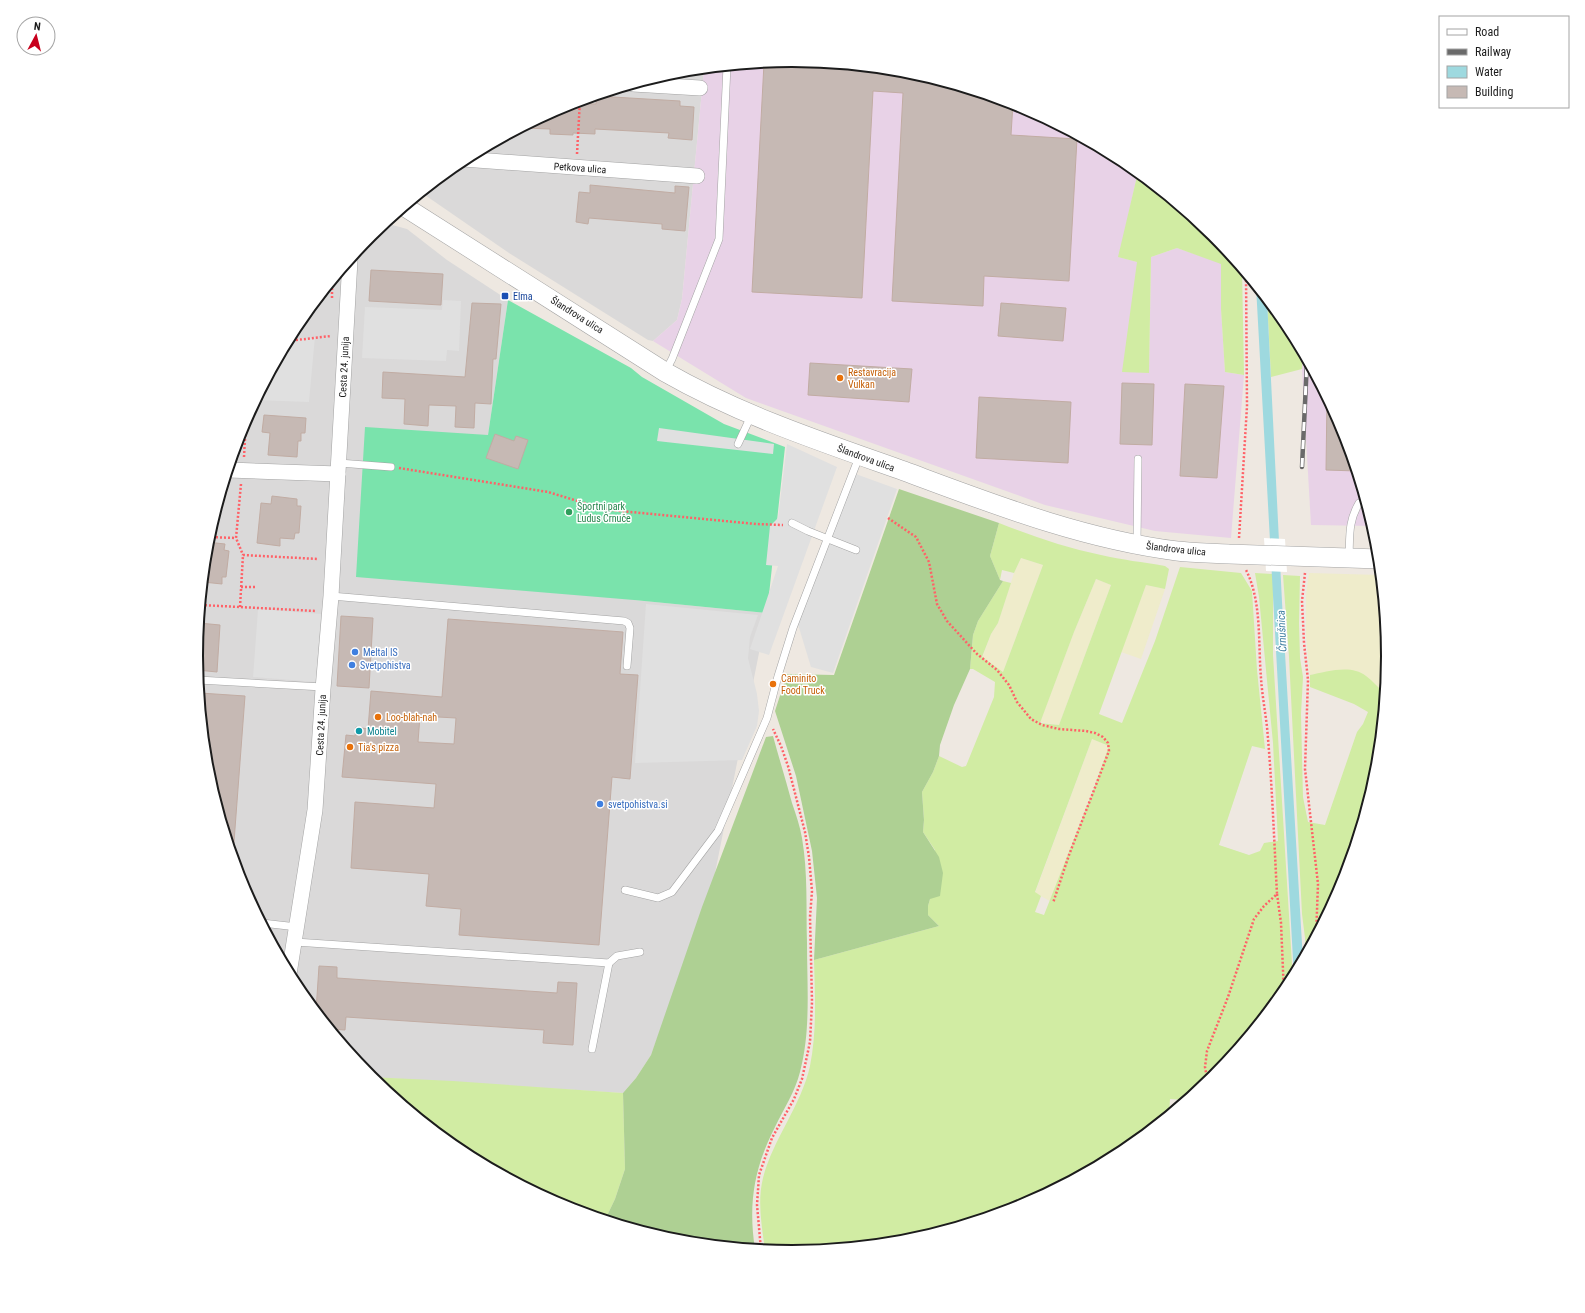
<svg xmlns="http://www.w3.org/2000/svg" width="1585" height="1313" font-family="'Roboto Condensed',sans-serif">
	<style>
		.residential { fill: #dad9d9 }
		.industrial { fill: #e8d2e7 }
		.farmland { fill: #efeccb }
		.grass { fill: #d1eca3; fill-rule: evenodd }
		.forest { fill: #aed093 }
		.pitch { fill: #7ae3ac }
		.parking { fill: #e0e0e0 }
		.water { fill: #9ed9df }
		.pier { fill: #fff }
		.building { fill: #c6b9b4; stroke: #c1aca3; fill-rule: evenodd }
		.lines { fill: none; stroke-linecap: round; stroke-linejoin: round }
		.service-casing { stroke: #a3a3a3; stroke-width: 8 }
		.minor-casing { stroke: #a3a3a3; stroke-width: 16 }
		.tertiary-casing { stroke: #a3a3a3; stroke-width: 20 }
		.path { stroke: #ff6167; stroke-width: 2.5; stroke-dasharray: 2 2; stroke-linecap: butt }
		.service { stroke: #fff; stroke-width: 7 }
		.minor { stroke: #fff; stroke-width: 15 }
		.tertiary { stroke: #fff; stroke-width: 19 }
		.rail-casing { stroke: #6a6a6a; stroke-width: 4.5 }
		.rail { stroke: #fff; stroke-width: 3; stroke-dasharray: 9; stroke-linecap: butt }
		.transit-dot { fill: #1a4fb4; stroke: #fff; stroke-width: 1.5 }
		.food-dot { fill: #e8710a; stroke: #fff; stroke-width: 1.5 }
		.leisure-dot { fill: #2e9e5b; stroke: #fff; stroke-width: 1.5 }
		.shop-dot { fill: #3f7fe0; stroke: #fff; stroke-width: 1.5 }
		.culture-dot { fill: #0f9aa8; stroke: #fff; stroke-width: 1.5 }
		.labels { text-anchor: middle; dominant-baseline: central; stroke-width: 3; stroke-linejoin: round; paint-order: stroke }
		.street-label { font-size: 10px; fill: #1c1c1c; stroke: #fff }
		.transit-label { font-size: 10px; fill: #164399; stroke: #fff; text-anchor: start }
		.food-label { font-size: 10px; fill: #c56008; stroke: #fff; text-anchor: start }
		.leisure-label { font-size: 10px; fill: #27864d; stroke: #fff; text-anchor: start }
		.shop-label { font-size: 10px; fill: #366cbe; stroke: #fff; text-anchor: start }
		.culture-label { font-size: 10px; fill: #0d838f; stroke: #fff; text-anchor: start }
		.water-label { font-size: 11px; font-style: italic; fill: #3f7da1; stroke: #fff }
		.rim { fill: none; stroke: #1c1c1c; stroke-width: 2 }
	</style>
	<rect width="100%" height="100%" fill="#eee8e1"/>
	<g class="residential">
		<path d="M704,69L682,299L677,320L653,341L648,340L509,253L422,193L461,160L564,105L676,71Z"/>
		<path d="M385,223L407,229L447,260L508,300L488,435L634,600L767,613L711,893L651,1055L636,1078L623,1093L370,1077L296,988L241,885L207,773L196,656L208,540L241,428L297,325L371,235Z"/>
	</g>
	<g class="industrial">
		<path d="M793,60L909,72L1021,105L1124,161L1138,172L1119,257L1137,262L1149,373L1151,257L1177,248L1221,263V309L1225,372L1244,375L1231,538L1155,531L1045,505L746,398L653,341L677,320L682,299L704,69Z"/>
		<path d="M1303,352L1344,428L1373,526L1311,525L1302,369Z"/>
	</g>
	<g class="farmland">
		<path d="M1021,558L1043,565L1003,672L982,658L991,634L998,623L1014,573Z"/>
		<path d="M1309,573L1381,575L1389,657L1385,693L1338,670L1310,675L1306,636V595Z"/>
		<path d="M1096,579L1111,585L1059,725L1040,722L1074,632Z"/>
		<path d="M1146,585L1165,589L1141,659L1121,652Z"/>
		<path d="M1092,739L1109,746L1050,901L1035,893Z"/>
	</g>
	<g class="grass">
		<path d="M1138,172L1214,235L1242,268L1244,375L1225,372L1221,309V264L1177,248L1151,257L1149,373L1122,372L1137,262L1118,257Z"/>
		<path d="M1267,299L1289,325L1303,352L1302,369L1271,377Z"/>
		<path d="M999,523C1032,536 1066,548 1101,555C1122,560 1143,562 1165,566L1169,569L1165,589L1146,585L1099,714L1122,723L1155,641L1180,567L1241,573L1252,591L1257,670L1265,749L1252,746L1219,845L1249,855L1260,851L1264,843L1278,841L1273,743L1259,597L1255,573L1273,574V655L1293,980L1288,988L1214,1078L1186,1102V1100L1170,1099L1169,1115L1124,1153L1021,1208L909,1242L792,1253L765,1250C762,1227 757,1202 763,1178C773,1139 801,1106 810,1066C817,1031 815,996 814,960L939,926L928,915V906L930,899L935,850L923,832L924,820L922,792L933,772L939,756L962,767L966,766L994,697L995,682L973,669H970L973,635L978,621L1003,581L1011,583L998,623L991,634L982,657L1003,672L1043,565L1021,558L1014,573L1002,570L1000,580L990,556ZM1096,579L1111,585L1059,725L1040,723L1074,632ZM1092,739L1109,746L1092,793L1044,915L1035,912L1041,896L1035,892Z"/>
		<path d="M1283,575L1300,576L1299,623L1300,658L1303,677L1301,714L1303,797L1308,822L1325,825L1357,732L1363,724L1368,712L1354,704L1310,687V675C1326,672 1351,664 1366,676C1373,681 1378,688 1385,693L1377,773L1355,848L1331,909L1306,955L1305,938L1302,914L1289,657Z"/>
		<path d="M370,1077L453,1081L623,1093L625,1169L615,1199L605,1220L564,1208L461,1152Z"/>
	</g>
	<g class="forest">
		<path d="M899,489L999,523L990,556L1000,580L1003,581L978,621L973,635L970,669L954,705L940,745L939,756L933,772L922,792L924,820L923,832L939,857L943,873L940,896L930,899L928,906V915L939,926L814,960L817,898L812,851L796,776L775,711L787,674L834,675Z"/>
		<path d="M773,736C779,758 786,781 792,803C796,815 800,826 802,838C808,873 806,908 807,943C807,986 811,1030 800,1072C795,1092 784,1108 775,1127C754,1168 748,1204 755,1249L676,1241L605,1220L615,1199L625,1169L623,1093L636,1078L651,1055L702,907L766,737Z"/>
	</g>
	<path class="pitch" d="M508,300L631,368L642,377L724,424L785,447L767,613L634,600L356,577L365,427L488,435Z"/>
	<g class="parking">
		<path d="M443,300L461,301L459,351L447,350L446,361L362,358L365,307L442,310Z"/>
		<path d="M315,337L309,402L256,400L289,339Z"/>
		<path d="M659,428L774,444L773,454L657,441Z"/>
		<path d="M787,444L837,467L769,655L750,649L778,566L766,565L770,526L778,518Z"/>
		<path d="M853,473L897,489L833,673L811,667L797,621Z"/>
		<path d="M646,604L758,615L750,637L748,658L757,694L759,711L757,726L742,760L635,763Z"/>
		<path d="M258,609L321,614L316,682L253,677Z"/>
	</g>
	<path class="water" d="M1256,286L1267,299L1282,602L1303,961L1294,978Z"/>
	<path class="pier" d="M1264,538L1285,539L1287,572L1266,571Z"/>
	<g class="building">
		<path d="M793,60L909,72L1013,103L1011,135L1077,139L1069,281L984,276L983,306L892,301L903,93L873,91L862,298L752,292L764,63Z"/>
		<path d="M596,96L680,101V106L694,107L692,140L668,138L669,133L595,129V134L573,133V135L550,134V129L523,128L564,105L573,103L596,104Z"/>
		<path d="M590,185L675,193V186L689,187L685,231L662,229V224L589,218L588,224L576,222L579,192L590,193Z"/>
		<path d="M371,270L443,274L441,305L369,301Z"/>
		<path d="M472,303L501,304L496,359H493L491,404L475,403L474,428L455,427L456,406L429,405L428,426L404,424L405,399L382,398L383,372L465,377Z"/>
		<path d="M1001,303L1066,308L1063,341L998,336Z"/>
		<path d="M810,363L912,369L909,402L808,395Z"/>
		<path d="M1122,383L1154,384L1152,445L1120,444Z"/>
		<path d="M1185,384L1224,386L1217,478L1180,476Z"/>
		<path d="M979,397L1071,402L1068,463L976,458Z"/>
		<path d="M1327,397L1344,428L1357,471L1326,470Z"/>
		<path d="M264,415L306,418L305,433H301V441H298L297,457L268,455L270,433L262,432Z"/>
		<path d="M495,434L514,441L516,436L528,440L518,469L486,458Z"/>
		<path d="M272,496L297,499V506H301L299,533H295L294,539L280,538V546L257,543L261,503L271,504Z"/>
		<path d="M207,542L225,544L224,550L229,551L226,577H222V584L203,582Z"/>
		<path d="M341,616L373,618L369,688L337,686Z"/>
		<path d="M448,619L623,632L620,674L638,675L630,779L612,777L599,945L459,935L461,909L426,906L429,874L351,868L355,802L434,808L436,784L342,777L346,735L355,736L356,727L368,729L371,691L442,697ZM420,716L456,718L454,744L418,742Z"/>
		<path d="M199,623L220,625L217,672L197,670L196,656Z"/>
		<path d="M200,693L245,696L233,855L207,773Z"/>
		<path d="M319,966L337,967V978L557,993L558,982L577,983L573,1045L543,1043L544,1030L346,1017L345,1030L331,1029L316,1011Z"/>
	</g>
	<g class="lines">
		<defs>
			<g id="service">
				<path d="M665,372L672,359L719,239L727,66"/>
				<path d="M738,444L751,416"/>
				<path d="M339,463L391,467"/>
				<path d="M792,523L808,531L856,550"/>
				<path d="M1137,544L1138,459"/>
				<path d="M1349,557C1350,536 1348,522 1359,503L1366,502"/>
				<path d="M331,596L624,621L628,623L630,628L627,666"/>
				<path d="M198,680L323,687"/>
				<path d="M625,890L658,898L672,892L718,831L767,718L778,676L793,628L859,457"/>
				<path d="M262,923L297,927"/>
				<path d="M295,942L609,963"/>
				<path d="M592,1049L609,963L617,956L640,952"/>
			</g>
			<g id="minor">
				<path d="M633,84L700,88"/>
				<path d="M463,159L697,176"/>
				<path d="M229,470L338,474"/>
				<path d="M289,974L315,810L323,689L331,596L350,260"/>
			</g>
			<path id="tertiary" d="M405,207L665,372C740,415 822,442 904,471C993,504 1082,539 1177,551C1194,553 1212,553 1229,554C1279,556 1329,557 1379,559"/>
		</defs>
		<use href="#service" class="service-casing"/>
		<use href="#minor" class="minor-casing"/>
		<use href="#tertiary" class="tertiary-casing"/>
		<g class="path">
			<path d="M577,154L580,100"/>
			<path d="M332,298V282"/>
			<path d="M288,341L331,336"/>
			<path d="M244,457L246,419"/>
			<path d="M399,468L548,492L594,506L610,510L756,524L783,525"/>
			<path d="M241,484L236,538L243,555"/>
			<path d="M888,518L916,537L929,562L937,604L947,621L977,654L997,670L1009,685L1017,702L1031,719L1042,725L1059,729L1086,731L1095,733L1103,737L1108,743L1109,751L1069,855L1053,903"/>
			<path d="M208,537L236,538"/>
			<path d="M1239,538L1247,406L1246,273"/>
			<path d="M1305,573L1302,601L1304,643L1308,680L1305,769L1318,884L1316,937"/>
			<path d="M241,587H256"/>
			<path d="M201,605L316,611"/>
			<path d="M240,607L243,555L318,559"/>
			<path d="M1277,894L1281,923L1284,994"/>
			<path d="M1208,1084L1205,1067L1207,1051L1228,997L1254,919L1264,906L1277,894C1274,838 1272,782 1267,727C1265,710 1262,694 1261,678C1258,644 1262,601 1246,570"/>
			<path d="M761,1250L757,1205L759,1175L772,1138L794,1099L802,1079L810,1042L812,1002L810,917L812,891L809,857L805,832L788,766L781,746L773,729"/>
		</g>
		<use href="#service" class="service"/>
		<use href="#minor" class="minor"/>
		<use href="#tertiary" class="tertiary"/>
		<defs>
			<path id="rail" d="M1302,467L1307,361"/>
		</defs>
		<use href="#rail" class="rail-casing"/>
		<use href="#rail" class="rail"/>
	</g>
	<rect class="transit-dot" x="501" y="292" width="8" height="8" rx="2"/>
	<g class="food-dot">
		<circle cx="840" cy="378" r="4"/>
		<circle cx="773" cy="684" r="4"/>
		<circle cx="378" cy="717" r="4"/>
		<circle cx="350" cy="747" r="4"/>
	</g>
	<circle class="leisure-dot" cx="569" cy="512" r="4"/>
	<g class="shop-dot">
		<circle cx="355" cy="652" r="4"/>
		<circle cx="352" cy="665" r="4"/>
		<circle cx="600" cy="804" r="4"/>
	</g>
	<circle class="culture-dot" cx="359" cy="731" r="4"/>
	<g class="labels">
		<g class="street-label">
			<text transform="translate(580 168) rotate(4)">Petkova ulica</text>
			<text transform="translate(577 315) rotate(32)">Šlandrova ulica</text>
			<text transform="translate(344 367) rotate(-87)">Cesta 24. junija</text>
			<text transform="translate(866 458) rotate(20)">Šlandrova ulica</text>
			<text transform="translate(1176 549) rotate(6)">Šlandrova ulica</text>
			<text transform="translate(321 725) rotate(-87)">Cesta 24. junija</text>
		</g>
		<g class="transit-label">
			<text x="513" y="296">Elma</text>
		</g>
		<g class="food-label">
			<text x="848" y="372">Restavracija<tspan x="848" dy="12">Vulkan</tspan></text>
			<text x="781" y="678">Caminito<tspan x="781" dy="12">Food Truck</tspan></text>
			<text x="386" y="717">Loo-blah-nah</text>
			<text x="358" y="747">Tia's pizza</text>
		</g>
		<g class="leisure-label">
			<text x="577" y="506">Športni park<tspan x="577" dy="12">Ludus Črnuče</tspan></text>
		</g>
		<g class="shop-label">
			<text x="363" y="652">Meltal IS</text>
			<text x="360" y="665">Svetpohistva</text>
			<text x="608" y="804">svetpohistva.si</text>
		</g>
		<g class="culture-label">
			<text x="367" y="731">Mobitel</text>
		</g>
		<g class="water-label">
			<text transform="translate(1282 631) rotate(-93)">Črnušnica</text>
		</g>
	</g>
	<path d="M0 0H1585V1313H0ZM203 656a589 589 0 1 1 1178 0a589 589 0 1 1-1178 0Z" fill="#fff" fill-rule="evenodd"/>
	<path class="rim" d="M203 656a589 589 0 1 1 1178 0a589 589 0 1 1-1178 0Z"/>
	<rect x="1439" y="16" width="130" height="92" fill="#ffffff" stroke="#a4a4a4"/>
	<rect x="1447" y="29" width="20" height="6" fill="#ffffff" stroke="#a4a4a4"/>
	<text x="1475" y="36" font-size="12" fill="#1c1c1c">Road</text>
	<rect x="1447" y="49" width="20" height="6" fill="#6a6a6a" stroke="#a4a4a4"/>
	<text x="1475" y="56" font-size="12" fill="#1c1c1c">Railway</text>
	<rect x="1447" y="66" width="20" height="12" fill="#9ed9df" stroke="#a4a4a4"/>
	<text x="1475" y="76" font-size="12" fill="#1c1c1c">Water</text>
	<rect x="1447" y="86" width="20" height="12" fill="#c6b9b4" stroke="#a4a4a4"/>
	<text x="1475" y="96" font-size="12" fill="#1c1c1c">Building</text>
	<g transform="translate(36 36) rotate(7)"><circle r="19" fill="#ffffff" stroke="#a4a4a4"/>
	<path d="M0-3L7 15L0 10L-7 15Z" fill="#c8001c"/>
	<text y="-6" font-size="11" font-weight="bold" text-anchor="middle" fill="#1c1c1c">N</text>
	</g>
</svg>
